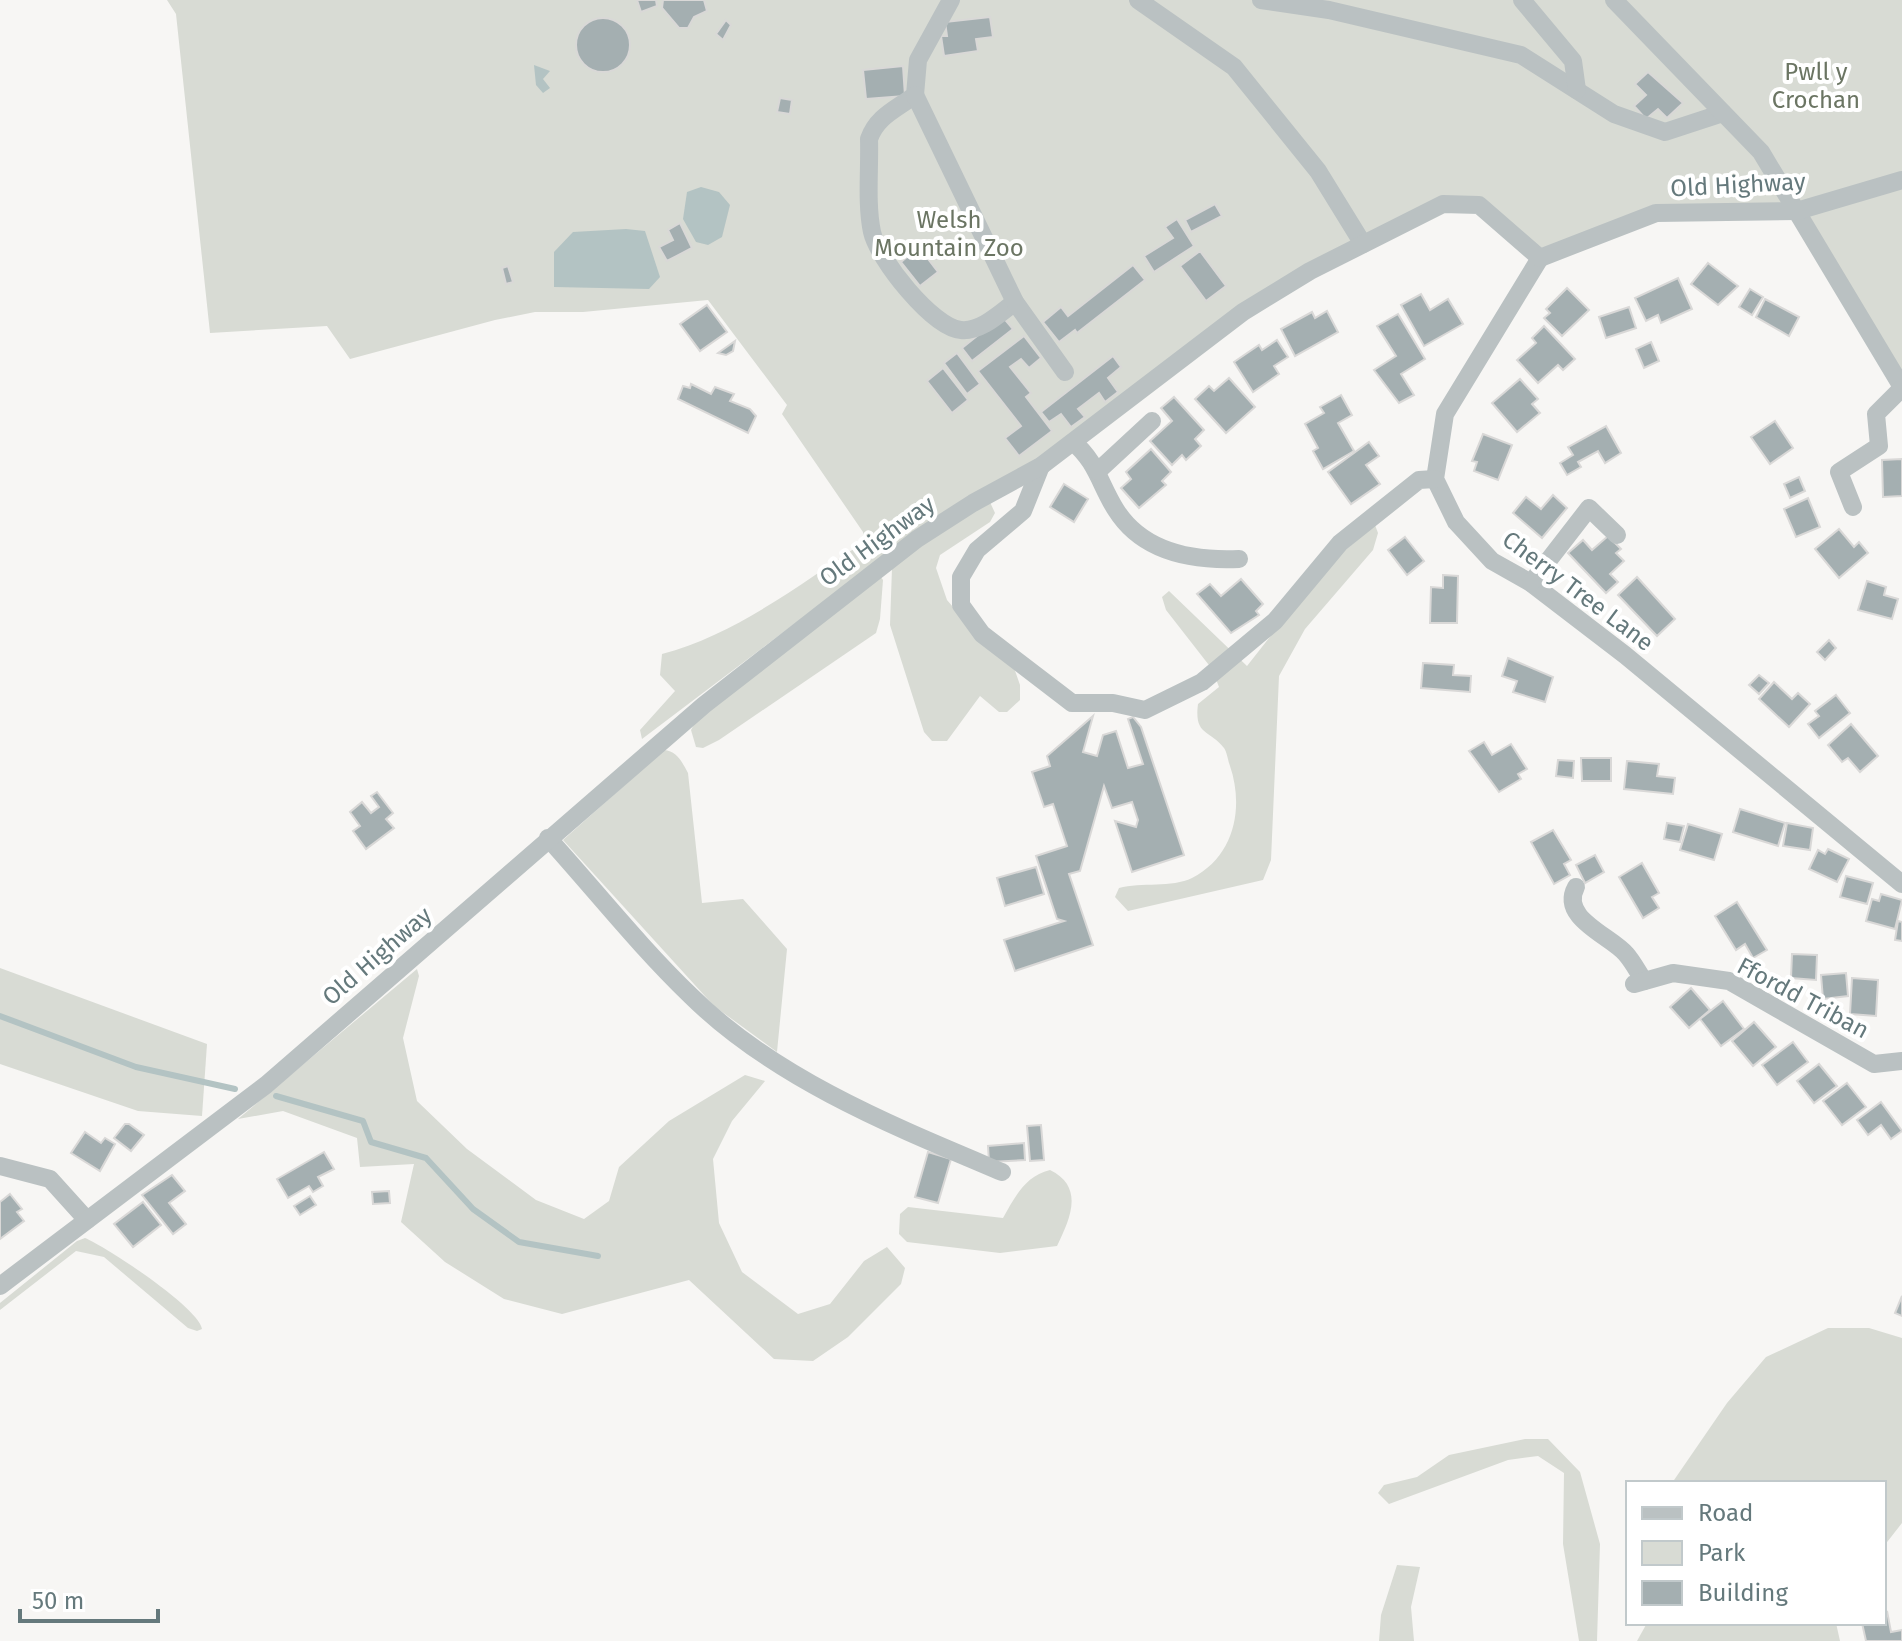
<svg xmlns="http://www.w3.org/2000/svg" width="1902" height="1641" font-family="'Fira Sans',sans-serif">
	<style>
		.green { fill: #d8dbd4 }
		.water { fill: #b3c3c3 }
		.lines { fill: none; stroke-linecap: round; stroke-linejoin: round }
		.stream { stroke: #b3c3c3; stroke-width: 6 }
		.building { fill: #a4afb1; stroke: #d9d8d7; stroke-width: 2 }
		.minor { stroke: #bac1c2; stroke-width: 18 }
		.labels { text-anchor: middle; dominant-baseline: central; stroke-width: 8; stroke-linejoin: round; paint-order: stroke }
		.park-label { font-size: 24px; fill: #6b7563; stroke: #fff }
		.street-label { font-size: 24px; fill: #65797c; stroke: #fff }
	</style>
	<rect width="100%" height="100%" fill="#f7f6f4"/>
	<g class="green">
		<path d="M167,0H1902V387L1797,211L1656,213L1540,258L1479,205L1443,204L1333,251L1041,462L920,529L642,739L640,730L675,691L660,675L662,654C735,635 802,583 864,542L863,532L782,414L787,405L708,300L583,312H535L495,320L350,359L327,326L210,333L176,14Z"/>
		<path d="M989,500L995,513L990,522L940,555L936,568L947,600L982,641L1013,665L1020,685V700L1007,712H999L980,696L947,741H932L924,732L890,625L892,568L896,560Z"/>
		<path d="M1375,525L1378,533L1373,550L1305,629L1279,676L1271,860L1263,880L1128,911L1115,897L1119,888C1141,882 1172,888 1192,878C1235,856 1244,807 1230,766C1228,761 1227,752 1224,748C1209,729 1194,736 1198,704L1219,687L1212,669L1166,610L1162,597L1169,591L1247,666L1325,567Z"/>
		<path d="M880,576L883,580L880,619L876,633L719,740L703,748L696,747L691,730L697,719Z"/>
		<path d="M664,750C677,751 682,762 688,773L702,903L743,899L787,949L777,1052L714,1006L563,840Z"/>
		<path d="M0,968L207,1044L202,1116L138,1111L0,1064Z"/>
		<path d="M417,969L419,976L403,1038L417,1101L467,1149L536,1200L584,1219L609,1201L619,1167L669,1121L745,1075L765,1081L732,1121L713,1159L719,1223L742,1272L798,1314L830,1304L864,1261L887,1247L905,1268L901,1284L848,1337L813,1361L774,1359L689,1280L562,1314L504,1299L445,1262L401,1222L414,1164L360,1167L357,1138L283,1111L238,1119Z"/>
		<path d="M1050,1170C1085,1187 1070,1219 1057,1246L1000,1253L907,1242L899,1234L900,1214L908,1207L1003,1218C1015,1197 1025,1176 1050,1170Z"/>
		<path d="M85,1238C107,1247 199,1308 202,1329L197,1331L188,1328L104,1257L76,1251L0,1310V1303L77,1241Z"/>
		<path d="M1828,1328H1869L1902,1338V1523L1884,1546V1483H1672L1727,1403L1766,1357Z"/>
		<path d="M1525,1439H1548L1580,1472L1600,1544L1597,1641H1579L1563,1544L1564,1473L1538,1456L1508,1460L1389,1504L1378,1493L1384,1485L1417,1477L1449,1455Z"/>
		<path d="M1397,1565L1420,1567L1411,1607L1414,1641H1379L1381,1615Z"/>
		<path d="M1647,1623H1836L1840,1641H1637Z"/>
	</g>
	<g class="water">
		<path d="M534,65L550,71L543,79L550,88L543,93L536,85Z"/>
		<path d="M701,187L719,192L730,205L722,237L708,245L696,242L683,219L687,192Z"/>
		<path d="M626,229L645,231L660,277L649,289L554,287V252L573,232Z"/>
	</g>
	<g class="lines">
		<g class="stream">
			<path d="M0,1016L136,1067L235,1089"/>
			<path d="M276,1096L363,1121L371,1142L426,1158L473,1209L519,1242L598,1256"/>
		</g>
	</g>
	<g class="building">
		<path d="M637,0H656L657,6L641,12Z"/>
		<path d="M663,0H704L707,11L694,17L688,28H679L662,8Z"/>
		<path d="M990,17L993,37L976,39L978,51L944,56L941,36H947L945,22Z"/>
		<circle cx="603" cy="45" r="27"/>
		<path d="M726,20L731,25L723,40L716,34Z"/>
		<path d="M903,66L905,96L866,99L863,70Z"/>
		<path d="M1648,72L1683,103L1667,118L1658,109L1646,119L1634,106L1646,95L1635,84Z"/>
		<path d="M780,98L792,100L790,114L777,112Z"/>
		<path d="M1215,204L1222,216L1191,232L1185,220Z"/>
		<path d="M1177,219L1194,246L1154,272L1144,256L1173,238L1165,227Z"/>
		<path d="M680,223L692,248L667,261L659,247L673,240L668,230Z"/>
		<path d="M919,247L938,272L920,286L901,262Z"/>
		<path d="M1200,251L1226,286L1206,301L1180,266Z"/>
		<path d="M1708,263L1738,286L1718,305L1691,284Z"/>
		<path d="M1133,265L1145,280L1077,333L1075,330L1059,342L1043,322L1061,307L1068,316Z"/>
		<path d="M508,266L513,282L506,284L502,268Z"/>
		<path d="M1678,278L1692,309L1661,323L1658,315L1646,321L1635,298Z"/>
		<path d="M1567,288L1589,310L1562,336L1544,318L1550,313L1546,309Z"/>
		<path d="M1750,289L1763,297L1752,315L1739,307Z"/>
		<path d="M1421,294L1430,310L1448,299L1463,324L1424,346L1401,305Z"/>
		<path d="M1765,299L1799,317L1789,336L1756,317Z"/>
		<path d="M707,305L727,332L700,351L680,324Z"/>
		<path d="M1629,307L1636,328L1606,338L1599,317Z"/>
		<path d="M1327,311L1338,332L1295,356L1281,329L1312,312L1315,318Z"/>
		<path d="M1398,314L1425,359L1401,374L1414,395L1399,403L1374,370L1396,356L1377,326Z"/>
		<path d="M1002,316L1013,329L972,361L962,348Z"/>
		<path d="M1544,326L1575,359L1563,370L1558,365L1538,383L1517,360L1536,343L1532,338Z"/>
		<path d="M1024,336L1041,358L1029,368L1021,359L1010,367L1031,393L1026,397L1052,431L1019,456L1005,438L1021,426L978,371Z"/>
		<path d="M1277,340L1288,357L1274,366L1279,374L1253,392L1234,362L1259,345L1262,350Z"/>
		<path d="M735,341L733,351L726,355L718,353Z"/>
		<path d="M1651,342L1659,361L1644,368L1636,349Z"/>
		<path d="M957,353L980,384L967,394L944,363Z"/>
		<path d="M1113,356L1121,367L1108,378L1118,392L1105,402L1099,393L1078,409L1085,417L1071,427L1061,414L1049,422L1041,412Z"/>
		<path d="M943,368L968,400L952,413L927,381Z"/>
		<path d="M1229,378L1255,407L1226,433L1195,399L1209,386L1214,391Z"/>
		<path d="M1520,379L1538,399L1532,404L1540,413L1517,432L1492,403Z"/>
		<path d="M691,384L711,394L715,387L734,394L730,401L750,409L756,416L748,433L678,399L683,386L690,388Z"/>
		<path d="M1341,395L1352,415L1338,423L1354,451L1323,469L1313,451L1318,448L1305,424L1324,413L1320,407Z"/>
		<path d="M1174,397L1204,430L1195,439L1201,446L1186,460L1182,455L1172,465L1150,441L1172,421L1161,408Z"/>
		<path d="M1775,421L1793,448L1770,464L1751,437Z"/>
		<path d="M1606,426L1621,453L1605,463L1598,451L1578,462L1581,467L1567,475L1560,463L1573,455L1568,447Z"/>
		<path d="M1483,434L1512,445L1498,480L1474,471L1477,462L1472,461Z"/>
		<path d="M1369,442L1379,456L1366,465L1380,484L1351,504L1328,472Z"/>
		<path d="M1151,449L1171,472L1162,481L1166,485L1139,508L1121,488L1131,479L1126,472Z"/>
		<path d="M1902,459V496L1883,497L1882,460Z"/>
		<path d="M1799,477L1805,491L1790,498L1784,484Z"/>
		<path d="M1064,484L1088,499L1074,522L1050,507Z"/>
		<path d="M1553,495L1567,508L1542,538L1513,513L1526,497L1541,509Z"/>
		<path d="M1808,498L1820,527L1796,537L1784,509Z"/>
		<path d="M1839,529L1854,547L1859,542L1868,553L1839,578L1815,549Z"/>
		<path d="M1608,536L1621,549L1616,553L1624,561L1610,574L1618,582L1606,593L1568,553L1583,540L1592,550Z"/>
		<path d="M1405,537L1424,561L1407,575L1388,550Z"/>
		<path d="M1443,575L1458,576L1457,623H1430L1431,587L1443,588Z"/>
		<path d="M1637,577L1675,619L1657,636L1618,595Z"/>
		<path d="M1241,579L1263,604L1256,611L1259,615L1231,633L1197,594L1210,584L1221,596Z"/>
		<path d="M1867,581L1886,587L1884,595L1898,599L1892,619L1858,610Z"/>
		<path d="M1829,640L1836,648L1825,660L1817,652Z"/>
		<path d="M1508,658L1553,677L1545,702L1513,692L1517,681L1502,676Z"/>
		<path d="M1423,663L1454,665L1453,675L1471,676L1470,692L1421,688Z"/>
		<path d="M1759,675L1769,683L1759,694L1749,685Z"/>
		<path d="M1774,682L1792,699L1798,693L1810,704L1789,727L1759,699Z"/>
		<path d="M1836,695L1850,713L1819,738L1808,724L1819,716L1815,711Z"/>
		<path d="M1093,716L1083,752L1097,756L1103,735L1116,731L1128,768L1143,764L1128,719L1133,717L1141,727L1184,855L1132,872L1115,821L1136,827L1138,820L1132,802L1112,808L1104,786L1080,871L1069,874L1093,945L1015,971L1004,940L1064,921L1057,919L1036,856L1067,846L1053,804L1044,807L1032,772L1050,766L1047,756Z"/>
		<path d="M1851,724L1878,756L1860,772L1848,758L1842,762L1828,745Z"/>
		<path d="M1484,742L1492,755L1511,744L1527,769L1518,774L1521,779L1499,792L1469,751Z"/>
		<path d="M1581,758H1611V781H1582Z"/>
		<path d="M1558,760L1574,761L1573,778L1556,776Z"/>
		<path d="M1627,761L1659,764L1657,776L1675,778L1673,794L1624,789Z"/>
		<path d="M377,792L393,813L386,819L394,828L366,849L353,831L360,826L350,812L362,802L371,813L379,807L371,796Z"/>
		<path d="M1740,809L1785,823L1778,846L1733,832Z"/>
		<path d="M1667,823L1684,826L1680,842L1664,839Z"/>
		<path d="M1787,823L1813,828L1810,850L1783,846Z"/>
		<path d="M1688,824L1722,834L1714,860L1680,850Z"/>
		<path d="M1553,830L1571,860L1564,864L1570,875L1554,884L1531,842Z"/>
		<path d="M1828,849L1849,859L1837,882L1809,869L1818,850L1825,854Z"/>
		<path d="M1595,855L1604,872L1585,883L1576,865Z"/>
		<path d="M1642,863L1659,893L1652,897L1659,908L1643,918L1619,877Z"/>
		<path d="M1036,867L1044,894L1005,906L997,878Z"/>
		<path d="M1846,876L1873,883L1867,904L1840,897Z"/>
		<path d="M1881,894L1902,900L1895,929L1866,921L1872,899L1879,901Z"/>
		<path d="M1737,902L1767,950L1753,958L1745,944L1736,950L1715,916Z"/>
		<path d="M1898,921L1902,922V941L1895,940Z"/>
		<path d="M1792,954L1817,955L1816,980L1791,978Z"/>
		<path d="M1846,973L1848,996L1823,999L1821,975Z"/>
		<path d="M1852,978L1878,980L1876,1016L1850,1014Z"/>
		<path d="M1691,988L1710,1010L1689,1028L1670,1007Z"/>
		<path d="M1723,1001L1744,1029L1721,1046L1700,1019Z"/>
		<path d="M1754,1022L1776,1047L1753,1066L1732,1041Z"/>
		<path d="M1793,1042L1808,1062L1777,1085L1762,1065Z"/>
		<path d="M1819,1064L1837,1086L1814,1103L1797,1081Z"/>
		<path d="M1847,1083L1866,1107L1842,1125L1823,1101Z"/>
		<path d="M1881,1102L1902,1131L1891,1139L1881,1125L1868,1135L1857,1120Z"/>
		<path d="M125,1124H129L144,1135L131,1151L114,1138Z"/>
		<path d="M1041,1125L1044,1160L1030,1161L1027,1126Z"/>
		<path d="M85,1132L101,1143L105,1138L115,1144L100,1171L71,1153Z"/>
		<path d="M1024,1143L1025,1160L989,1162L988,1146Z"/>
		<path d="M324,1152L334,1169L318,1177L323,1186L313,1192L309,1186L288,1198L277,1179Z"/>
		<path d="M928,1152L951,1159L938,1203L915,1197Z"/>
		<path d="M172,1175L185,1191L169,1203L186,1224L173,1234L142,1195Z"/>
		<path d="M389,1191L390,1203L373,1204L372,1192Z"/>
		<path d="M10,1194L22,1209L17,1212L24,1221L0,1239V1202Z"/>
		<path d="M310,1196L316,1205L300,1215L294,1206Z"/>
		<path d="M143,1202L161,1225L133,1247L114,1224Z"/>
		<path d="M1902,1296V1316L1895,1313Z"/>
		<path d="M1887,1611L1891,1632L1902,1630V1641H1866L1862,1623H1884Z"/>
	</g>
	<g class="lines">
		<g class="minor">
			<path d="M951,0L918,60L915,95C897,109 877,116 869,139C870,169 866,203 872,232C878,259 933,328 961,330C981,332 1000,313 1015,302"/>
			<path d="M1138,0L1234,67L1318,171L1363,244"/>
			<path d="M1261,0L1329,10L1521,55L1614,114L1665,132L1723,113"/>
			<path d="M1522,0L1573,61L1577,90"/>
			<path d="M1614,0L1761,152L1902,387"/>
			<path d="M915,95L1015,302L1065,372"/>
			<path d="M1540,258L1445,414L1435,479L1456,522L1492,561L1531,583L1625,655L1902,884"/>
			<path d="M1073,442C1097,462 1100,485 1116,510C1143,553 1193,561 1239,559"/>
			<path d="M1041,466L1023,511L977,550L961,577V605L982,634L1072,703H1113L1145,710L1202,682L1275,621L1340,543L1419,480L1435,479"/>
			<path d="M1098,471L1152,421"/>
			<path d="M1853,507L1839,472L1879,446L1876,414L1902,388"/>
			<path d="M1531,583L1589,508L1617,535"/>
			<path d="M548,838C595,890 640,947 691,996C775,1079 895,1127 1002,1172"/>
			<path d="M1576,887C1559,918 1611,936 1626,954C1633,962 1638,972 1644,981"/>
			<path d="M1634,984L1673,973L1729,981L1874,1064L1902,1061"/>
			<path d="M0,1166L50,1179L87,1220"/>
			<path d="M0,1286L266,1085L704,705L917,539L973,503L1041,466L1243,312L1310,271L1443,204L1479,205L1540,258L1656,213L1797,211L1902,180"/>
		</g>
	</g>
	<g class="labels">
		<g class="park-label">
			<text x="1816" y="72">Pwll y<tspan x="1816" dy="28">Crochan</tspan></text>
			<text x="949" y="220">Welsh<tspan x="949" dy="28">Mountain Zoo</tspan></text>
		</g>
		<g class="street-label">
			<text transform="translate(1738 185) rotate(-3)">Old Highway</text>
			<text transform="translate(877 541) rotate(-36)">Old Highway</text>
			<text transform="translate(1578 591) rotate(37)">Cherry Tree Lane</text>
			<text transform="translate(377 956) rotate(-41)">Old Highway</text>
			<text transform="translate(1803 998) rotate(28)">Ffordd Triban</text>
		</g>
	</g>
	<rect x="1626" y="1481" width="260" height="144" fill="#ffffff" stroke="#c1c9cb" stroke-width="2"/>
	<rect x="1642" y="1507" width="40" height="12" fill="#bac1c2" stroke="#c1c9cb" stroke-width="2"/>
	<text x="1698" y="1521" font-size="24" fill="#65797c">Road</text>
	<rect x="1642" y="1541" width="40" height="24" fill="#d8dbd4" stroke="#c1c9cb" stroke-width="2"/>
	<text x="1698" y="1561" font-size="24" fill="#65797c">Park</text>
	<rect x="1642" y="1581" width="40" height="24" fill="#a4afb1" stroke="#c1c9cb" stroke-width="2"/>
	<text x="1698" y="1601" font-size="24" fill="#65797c">Building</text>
	<path d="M20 1609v12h138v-12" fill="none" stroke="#65797c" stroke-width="4"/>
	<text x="32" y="1609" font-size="24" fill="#65797c" stroke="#ffffff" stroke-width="6" paint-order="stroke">50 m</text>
</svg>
